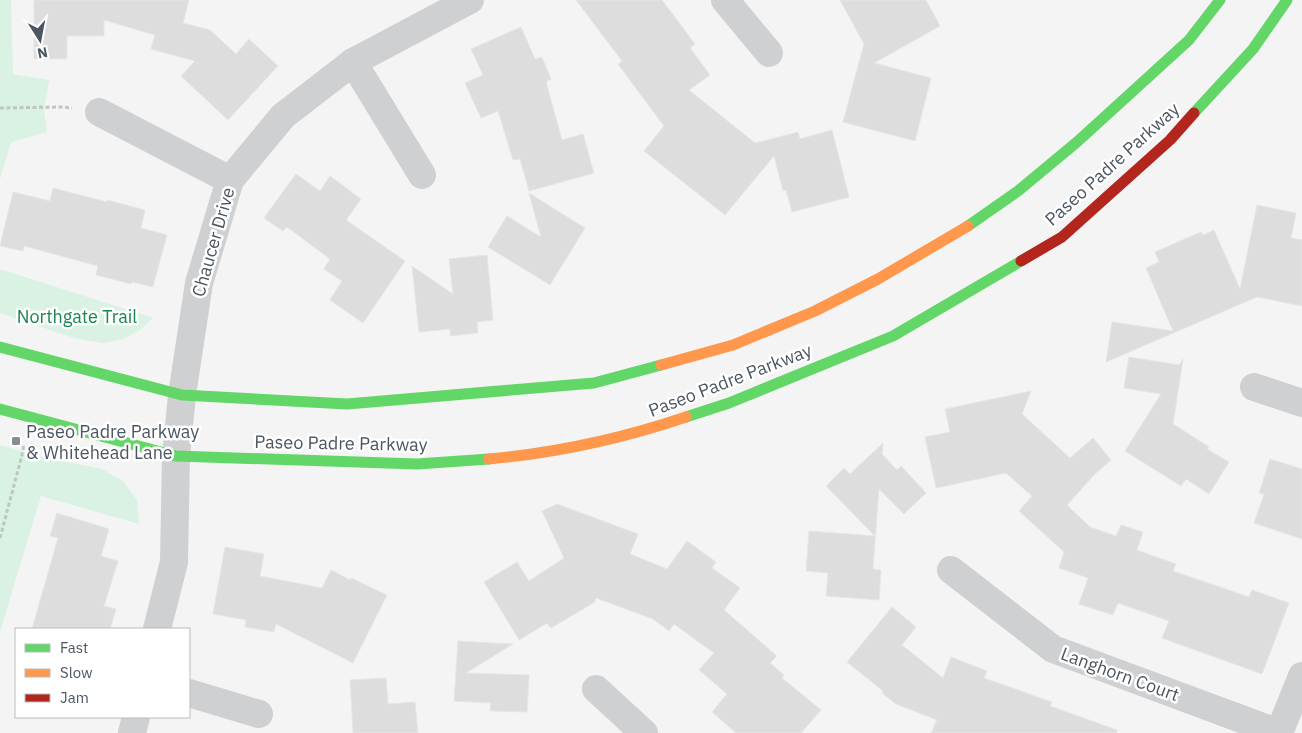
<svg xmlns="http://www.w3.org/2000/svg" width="1302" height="733" font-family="'IBM Plex Sans',sans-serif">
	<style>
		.green { fill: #d9f2e3 }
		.building { fill: #ddddde; stroke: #e5e6e7 }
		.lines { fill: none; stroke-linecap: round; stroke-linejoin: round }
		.path { stroke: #bcc7c4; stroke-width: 3; stroke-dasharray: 4 2.5; stroke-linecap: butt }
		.street { stroke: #ced0d2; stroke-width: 28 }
		.fast { stroke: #63d668; stroke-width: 11 }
		.slow { stroke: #ff974d; stroke-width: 11 }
		.jam { stroke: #b3261e; stroke-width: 11 }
		.poi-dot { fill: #868d94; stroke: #fff; stroke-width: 2 }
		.labels { text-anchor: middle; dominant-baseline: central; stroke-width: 5; stroke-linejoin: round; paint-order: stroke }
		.street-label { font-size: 18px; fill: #4a5661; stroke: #fff }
		.park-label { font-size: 18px; fill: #17864f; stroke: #fff }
		.poi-label { font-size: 18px; fill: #4a5661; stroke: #fff; text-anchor: start }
	</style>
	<rect width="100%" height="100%" fill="#f4f4f4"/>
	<g class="green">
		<path d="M0,0H11L13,74L49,80L44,110L47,132L11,142L0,179Z"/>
		<path d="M0,269L153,318L140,330L123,339L103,343L74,338L0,313Z"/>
		<path d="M0,445L43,457L102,469L123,481L137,500L139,524L41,496L0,632Z"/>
	</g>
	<g class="building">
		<path d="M34,0H189L183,23L210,30L236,54L249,39L278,66L228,120L181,76L195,61L151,49L155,35L104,20V36H67V59H34Z"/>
		<path d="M576,0H662L695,44L690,48L710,75L689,90L755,143L798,132L800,139L832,130L849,197L792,212L786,190L783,191L774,156L725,215L644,151L664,126L618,64L622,61Z"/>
		<path d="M840,0H926L940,26L874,63L931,78L915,141L843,122L864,44Z"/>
		<path d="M521,27L535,59L542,57L551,79L546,82L562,140L583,134L594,173L529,191L520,159L513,160L498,111L481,118L465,83L483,75L471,49Z"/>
		<path d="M296,174L320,191L330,176L361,199L346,220L405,261L363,323L330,300L342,281L324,269L330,259L287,227L283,231L264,218Z"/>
		<path d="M53,188L107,202V200L145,210L141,228L167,235L153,287L132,282L131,284L96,275L98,266L24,246L23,251L0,246L13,192L50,201Z"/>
		<path d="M529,193L585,228L550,285L488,247L507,216L541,237Z"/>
		<path d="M1257,205L1296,213L1291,238L1302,240V306L1257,297L1106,362L1112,322L1173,331L1146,268L1159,262L1155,252L1201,232L1203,235L1214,230L1240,289Z"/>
		<path d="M487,255L493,320L477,322L478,333L450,336V329L419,332L412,266L453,294L449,259Z"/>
		<path d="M1129,357L1179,365L1183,359L1173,424L1209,447L1207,449L1229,462L1209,494L1186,479L1181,486L1125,451L1161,394L1124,388Z"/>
		<path d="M1031,391L1022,414L1070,458L1093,438L1111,460L1095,474L1067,505L1090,527L1116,536L1121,525L1143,532L1137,550L1176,564L1173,571L1249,597L1252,590L1289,603L1262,674L1162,638L1169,621L1118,603L1113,615L1079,604L1088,578L1059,568L1064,552L1019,511L1032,496L1006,473L936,488L925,437L950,432L945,409Z"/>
		<path d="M883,443L882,454L897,470L901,466L926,493L904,514L879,489L873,569L881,570L879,600L826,596L828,573L806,571L809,531L875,536L826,486L844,468L850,474Z"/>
		<path d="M1270,459L1302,469V539L1254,523L1264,494L1259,493Z"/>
		<path d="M557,504L638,534L630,554L667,569L687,541L716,562L712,568L740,588L724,610L777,656L770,663L784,675L782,678L821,710L801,733H736L712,712L727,694L699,670L714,653L674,624L669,631L653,619L596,598L595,602L551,628L547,623L519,640L484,582L517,562L529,581L564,558L542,511Z"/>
		<path d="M57,513L109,529L101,556L118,561L104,606L116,609L110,629H32L58,538L50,536Z"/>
		<path d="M225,547L264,554L260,576L322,588L331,570L350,580L351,578L387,595L353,663L276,624L274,632L245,627L246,620L213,614Z"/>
		<path d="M892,607L916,627L902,645L943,678L951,657L987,671L984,678L1052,702L1050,706L1117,730V733H931L937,720L896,704L882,693L883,691L847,662Z"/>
		<path d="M458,641L513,644L466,673L529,675L527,712L490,711L491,703L454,701Z"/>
		<path d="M386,678L388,704L415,702L418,733H353L350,680Z"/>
	</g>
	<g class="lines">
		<g class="path">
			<path d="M0,108L62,107L72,108"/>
			<path d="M0,538L22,455L24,444"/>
		</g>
		<g class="street">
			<path d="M725,0L769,53"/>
			<path d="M353,62L422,175"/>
			<path d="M99,112L230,180"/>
			<path d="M1254,387L1302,403"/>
			<path d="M951,570L1053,649L1279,733"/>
			<path d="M157,629L174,562L176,456L182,395L199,283L230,180L283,116L353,62L470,0"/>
			<path d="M596,689L644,733"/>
			<path d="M189,693L259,714"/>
			<path d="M132,733L136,717"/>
			<path d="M1279,733L1302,676"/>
		</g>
		<g class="fast">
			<path d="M1194,113L1253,49L1287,0"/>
			<path d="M968,226L1018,191L1077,142L1189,40L1220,0"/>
			<path d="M0,347L182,395L347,404L594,383L661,365"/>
			<path d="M0,409L176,456L417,464L489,459"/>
			<path d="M686,417L729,403L893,336L1021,261"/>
		</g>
		<g class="slow">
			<path d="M661,365L733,345L815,311L878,279L968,226"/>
			<path d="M489,459C555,453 624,438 686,417"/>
		</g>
		<path class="jam" d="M1021,261L1062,237L1170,140L1194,113"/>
	</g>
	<rect class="poi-dot" x="11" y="436" width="10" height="10" rx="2.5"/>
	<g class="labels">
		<g class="street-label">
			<text transform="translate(1112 164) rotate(-42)">Paseo Padre Parkway</text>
			<text transform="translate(213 242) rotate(-74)">Chaucer Drive</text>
			<text transform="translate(730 380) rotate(-21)">Paseo Padre Parkway</text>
			<text transform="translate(341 443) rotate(1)">Paseo Padre Parkway</text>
			<text transform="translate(1120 674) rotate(20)">Langhorn Court</text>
		</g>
		<g class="park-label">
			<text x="77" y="316">Northgate Trail</text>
		</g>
		<g class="poi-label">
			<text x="26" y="431">Paseo Padre Parkway<tspan x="26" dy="21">&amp; Whitehead Lane</tspan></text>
		</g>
	</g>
	<rect x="15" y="628" width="175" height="90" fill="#ffffff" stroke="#b7bbc0"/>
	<rect x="25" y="644" width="25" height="8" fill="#63d668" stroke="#b7bbc0"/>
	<text x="60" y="653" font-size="15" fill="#4a5661">Fast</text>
	<rect x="25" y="669" width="25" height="8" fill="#ff974d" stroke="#b7bbc0"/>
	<text x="60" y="678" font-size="15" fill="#4a5661">Slow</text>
	<rect x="25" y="694" width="25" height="8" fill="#b3261e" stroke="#b7bbc0"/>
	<text x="60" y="703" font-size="15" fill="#4a5661">Jam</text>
	<g transform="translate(40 40) rotate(169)" stroke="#ffffff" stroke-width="4" paint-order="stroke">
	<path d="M0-4L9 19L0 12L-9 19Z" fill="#4a5661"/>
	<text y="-8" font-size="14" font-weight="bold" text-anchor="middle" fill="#4a5661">N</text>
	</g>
</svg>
